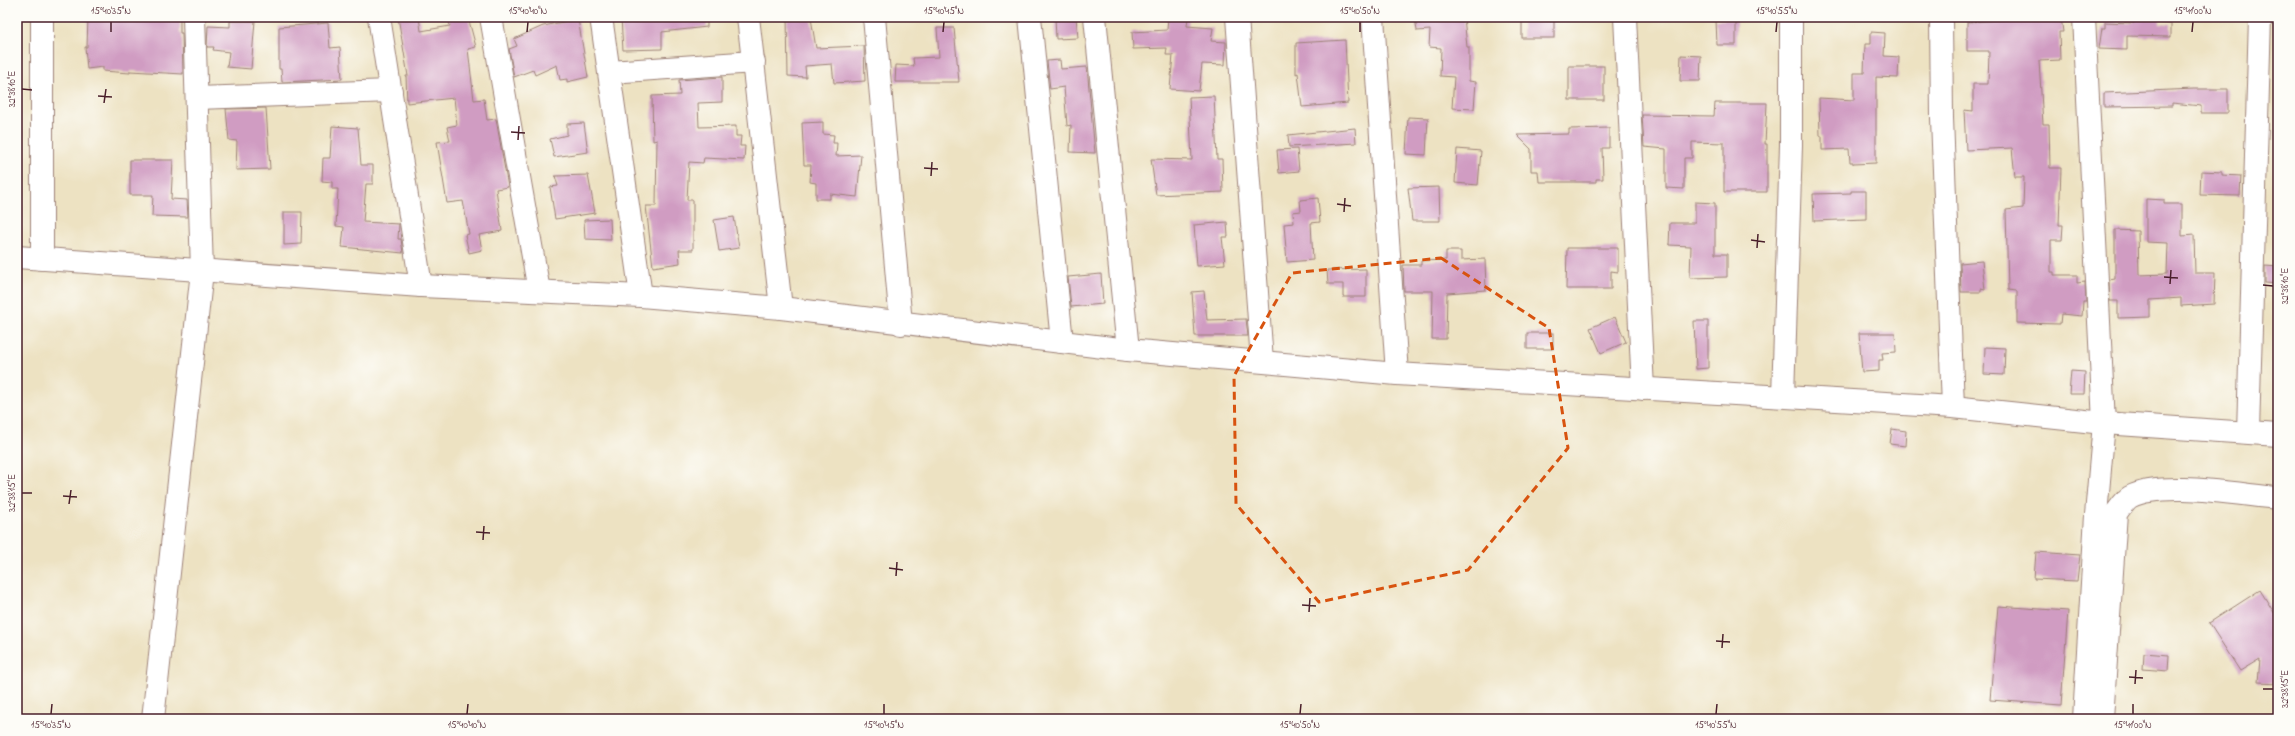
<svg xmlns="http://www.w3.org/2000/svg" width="2295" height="736" font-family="'Indie Flower',sans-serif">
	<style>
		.building { fill: #d09cc2 }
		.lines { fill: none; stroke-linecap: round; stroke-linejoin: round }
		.minor-casing { stroke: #9c8076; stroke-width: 24 }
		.minor { stroke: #fff; stroke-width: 22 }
		.marked { fill: none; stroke: #d8530f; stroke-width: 3; stroke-dasharray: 8 5; stroke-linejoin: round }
		.ticks { fill: none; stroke: #4a1f2b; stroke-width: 1.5 }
		.neatline { fill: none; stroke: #4a1f2b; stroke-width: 1.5 }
		.ticks-label { font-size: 10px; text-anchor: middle; fill: #4a1f2b }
	</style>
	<rect width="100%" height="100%" fill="#fdfcf7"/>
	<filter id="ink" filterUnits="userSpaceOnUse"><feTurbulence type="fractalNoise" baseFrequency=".025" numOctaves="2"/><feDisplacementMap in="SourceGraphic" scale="8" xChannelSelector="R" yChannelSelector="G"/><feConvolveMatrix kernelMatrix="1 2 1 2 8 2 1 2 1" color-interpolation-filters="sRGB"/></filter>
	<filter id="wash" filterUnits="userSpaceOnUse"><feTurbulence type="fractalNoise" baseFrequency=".012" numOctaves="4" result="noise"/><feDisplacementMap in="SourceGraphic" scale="16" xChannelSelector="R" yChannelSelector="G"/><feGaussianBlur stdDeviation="0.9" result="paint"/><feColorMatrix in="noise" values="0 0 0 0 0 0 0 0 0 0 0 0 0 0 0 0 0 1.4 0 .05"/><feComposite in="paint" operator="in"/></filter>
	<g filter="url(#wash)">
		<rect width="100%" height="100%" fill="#ede2c2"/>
		<g id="blocks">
			<g class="building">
				<path d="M88,17H180V33H182L183,74L130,71V73L103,71V67L87,69L85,47H87Z"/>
				<path d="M398,17H419L421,31L450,26L448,17H468L476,47L468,49L474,100L484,99L487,120L496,119L508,187L496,189L502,231L479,235L482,250L469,253L465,235L469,234L463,201L447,203L437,142L450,141L447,127L457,125L454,98L407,103L406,76H408Z"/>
				<path d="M631,17H707V27L662,32V49L623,50L621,18Z"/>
				<path d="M787,17L811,18L816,48L864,46L865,81L834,83L832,64L805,66L806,77L788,76Z"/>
				<path d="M1055,17H1076L1078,38L1056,39Z"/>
				<path d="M1168,17H1188L1187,26L1213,28L1211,41L1226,42L1225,65L1202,64L1199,91L1170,89L1173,55H1166L1167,48L1133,49L1132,32L1167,30Z"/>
				<path d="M1415,17H1464L1467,47H1469V81L1476,82L1474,109L1452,108L1454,77L1440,76L1441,48L1429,47L1430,30L1417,31Z"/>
				<rect x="1522" y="17" width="32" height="21"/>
				<path d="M2018,17H2061L2063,32H2059L2060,60L2039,61L2043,124H2049L2050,168H2061L2059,225H2063L2062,240H2051V272H2054V275H2077V283L2085,282L2086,302H2083L2082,316L2061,314L2060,324L2017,323V291L2008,290L2006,210L2023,208L2024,177H2015L2012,148L1966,150L1964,110L1973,111V84H1988L1989,51H1967V22L2018,19Z"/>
				<path d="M2134,17H2160V23L2171,24V37L2127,36V50L2099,49L2102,28H2105V22L2134,23Z"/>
				<path d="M578,19L588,77L567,82V79L560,80L557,65L535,75L533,70L514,77L509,49L517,46L514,39L543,26Z"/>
				<path d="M1716,20H1736V45H1717Z"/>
				<path d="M230,21H255L251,69L227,67L229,52L213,50L214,47H207L208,26L230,27Z"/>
				<path d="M328,23L330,48L340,47L342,79L282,82L281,69H279V27Z"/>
				<path d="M937,28H954L959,82H895L896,65L914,66L913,58L939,57Z"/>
				<path d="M1871,32L1885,33L1884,56L1899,57L1898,78L1876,77V163L1853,164V162H1850L1849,149L1822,150V136H1820L1819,98L1854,100V73H1864L1865,44H1871Z"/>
				<path d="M1345,40L1348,103L1302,107L1298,73L1296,74V43Z"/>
				<path d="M1681,55L1701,56L1700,81H1680Z"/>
				<path d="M1060,60L1061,69L1087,67L1095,153L1070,152L1071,125L1067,126L1064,87L1050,89L1047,61Z"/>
				<rect x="1569" y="66" width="35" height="34"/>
				<path d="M722,77V102L698,103L699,127L736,126V136H741L740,146H745L744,160L704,158L703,163L689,162L687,200H693V250H679L680,263L653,267L646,206H656L657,140L653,141L652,96L680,95L679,80Z"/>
				<path d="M2194,89H2228V113H2201V106L2172,103V106L2104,107V93Z"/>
				<path d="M1214,96L1217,159H1222L1223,192L1156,195L1151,159L1192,160L1189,97Z"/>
				<path d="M1715,103H1767L1765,144H1767V192H1724V143L1692,142V158H1684V189L1666,188V149L1644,147L1642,115L1714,116Z"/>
				<path d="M266,108L270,169L236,170L237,141L229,140L226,109Z"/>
				<path d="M1408,117L1428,118L1426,155L1406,154Z"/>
				<path d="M823,122V134L834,135L833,143H837L836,156L861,155L857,197L830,194V199H816V183L810,182L811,165H804L802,123Z"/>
				<path d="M584,123L588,152L554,157L550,139L567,135V124Z"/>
				<path d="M332,126L358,128L361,165H373V184H366L363,222L399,224L398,239H401L403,253L342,247L344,227L336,226L338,189H332V182L322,181L323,158H330Z"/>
				<path d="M1355,128L1356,143L1289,147L1288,135Z"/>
				<path d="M1609,128V148H1602L1603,179H1596V182H1539L1538,171H1531V149L1517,135L1569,134V129Z"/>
				<path d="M1297,149L1299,171L1279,173L1277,150Z"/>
				<path d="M1457,149L1481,151L1478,185L1455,183Z"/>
				<path d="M130,160H173L171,199L187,200L188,217L152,216L153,195H130Z"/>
				<path d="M2201,171L2222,172V175L2241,176L2240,196L2200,195Z"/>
				<path d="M588,175L595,213L555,219L550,187L558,186L555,176Z"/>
				<path d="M1439,187L1440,221H1412L1408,188Z"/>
				<path d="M1851,191H1866V219L1814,221L1813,194L1851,193Z"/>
				<path d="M1318,198L1320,222L1311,223L1313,260L1287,262L1284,224L1294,223L1293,212L1301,211L1300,200Z"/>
				<path d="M2146,199L2164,200V204H2182V236L2194,235L2195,273H2215L2214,304L2181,306V298L2150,300V317L2118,318V301H2110L2109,280L2115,279V230L2138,231L2139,275L2167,274L2168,243L2146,242Z"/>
				<path d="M1695,202L1715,203V254H1727V277L1690,278L1691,246L1669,245L1670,223H1695Z"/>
				<path d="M284,212H302L301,244L284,245Z"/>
				<path d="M734,217L739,248L719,251L714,220Z"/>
				<path d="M610,219L611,240L585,239L584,220Z"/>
				<path d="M1227,222L1228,237H1222L1225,264L1197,266L1194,225Z"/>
				<path d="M1567,248H1618V272L1611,271V289H1566Z"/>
				<path d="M1446,251H1461V260L1485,259L1486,290L1447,293L1446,339H1432L1433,291H1404L1403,265H1421V261L1446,260Z"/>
				<path d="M1982,261L1985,290L1981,289V292H1961L1960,263Z"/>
				<path d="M2265,266L2278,267V284L2265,283Z"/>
				<path d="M1366,269V297H1343V284H1328L1327,270Z"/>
				<path d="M1101,274L1103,304L1071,307L1068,277Z"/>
				<path d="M1204,291L1207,320L1246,319L1248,336H1195L1192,292Z"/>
				<path d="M1615,317L1626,342L1601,353L1590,328Z"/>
				<path d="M1694,321H1708V368L1696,369Z"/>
				<rect x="1527" y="333" width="26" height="16"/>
				<path d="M1859,333H1895L1896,352L1882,353L1883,360H1879V371L1862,372Z"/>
				<path d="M1985,347L2005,348L2004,375L1984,374Z"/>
				<path d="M2071,371L2085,372L2084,394H2069Z"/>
				<path d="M1892,429L1906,431L1905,446L1890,444Z"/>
				<path d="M2036,552L2080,555L2077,581L2034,579Z"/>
				<path d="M2260,590L2278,619V683L2258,682L2260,659L2240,671L2209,623Z"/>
				<path d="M1998,606L2068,611L2061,705L1990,700Z"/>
				<path d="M2144,653L2169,655L2168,671L2143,669Z"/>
			</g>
		</g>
	</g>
	<g filter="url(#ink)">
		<use href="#blocks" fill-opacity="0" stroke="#9c8076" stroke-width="1"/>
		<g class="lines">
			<defs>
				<g id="minor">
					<path d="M379,17L421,286"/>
					<path d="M491,17L539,291"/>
					<path d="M601,17L641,296"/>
					<path d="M748,17L781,308"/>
					<path d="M874,17L901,324"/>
					<path d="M1030,17L1062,342"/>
					<path d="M1095,17L1128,350"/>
					<path d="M1237,17L1262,361"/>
					<path d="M1373,17L1397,374"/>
					<path d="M1625,17L1643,389"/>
					<path d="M1941,17L1942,118L1953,407"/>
					<path d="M2084,17L2104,423L2096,515L2084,719"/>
					<path d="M610,72L754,62"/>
					<path d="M197,98L391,91"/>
					<path d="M17,257L421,286L641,296L781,308L1128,350L1397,374L1953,407L2104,423L2278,435"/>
					<path d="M42,259V17"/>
					<path d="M1783,396L1791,145V17"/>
					<path d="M2248,432L2260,17"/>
					<path d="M153,719L202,271L194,17"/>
					<path d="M2102,719L2116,513C2120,508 2125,500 2130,497C2162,480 2240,495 2278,498"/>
				</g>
			</defs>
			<use href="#minor" class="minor-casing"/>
			<use href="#minor" class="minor"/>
		</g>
	</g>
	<path class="marked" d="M1441,258L1549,328L1568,448L1468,570L1319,602L1236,504L1234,376L1292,273Z"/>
	<path class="ticks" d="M111,32V22M527,32L528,22M943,32L944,22M1360,32V22M1776,32L1777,22M2192,32L2193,22M22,89L32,90M98,96L112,97M104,103L106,89M511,132L525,133M518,140L519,126M924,168L938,169M931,176L932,162M1337,204L1351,206M1344,212L1345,198M1751,240L1765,242M1757,248L1758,234M2164,277L2178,278M2170,284L2171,270M2263,285L2273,286M22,493H32M63,496L77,497M69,504L71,490M476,532L490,533M483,540L484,526M889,568L903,570M896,576L897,562M1302,605L1316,606M1309,612L1310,598M1716,641L1730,642M1722,648L1723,634M2129,677L2143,678M2135,684L2136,670M2263,689H2273M51,714L52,704M467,714L468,704M884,714V704M1300,714L1301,704M1716,714L1717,704M2133,714V704"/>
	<rect width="2295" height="736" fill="none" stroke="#fdfcf7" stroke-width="44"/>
	<rect x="22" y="22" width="2251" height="692" class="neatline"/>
	<g class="ticks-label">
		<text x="111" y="14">15°40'35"N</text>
		<text x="528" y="14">15°40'40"N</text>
		<text x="944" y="14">15°40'45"N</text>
		<text x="1360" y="14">15°40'50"N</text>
		<text x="1777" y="14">15°40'55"N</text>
		<text x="2193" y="14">15°41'00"N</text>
		<text transform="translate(11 89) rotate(-90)" y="4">32°38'10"E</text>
		<text transform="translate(2284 286) rotate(-90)" y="4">32°38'10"E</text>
		<text transform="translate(11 493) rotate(-90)" y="4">32°38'15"E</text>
		<text transform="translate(2284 689) rotate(-90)" y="4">32°38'15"E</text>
		<text x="51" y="728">15°40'35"N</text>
		<text x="467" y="728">15°40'40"N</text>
		<text x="884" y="728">15°40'45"N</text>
		<text x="1300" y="728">15°40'50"N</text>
		<text x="1716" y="728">15°40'55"N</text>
		<text x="2133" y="728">15°41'00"N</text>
	</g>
</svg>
